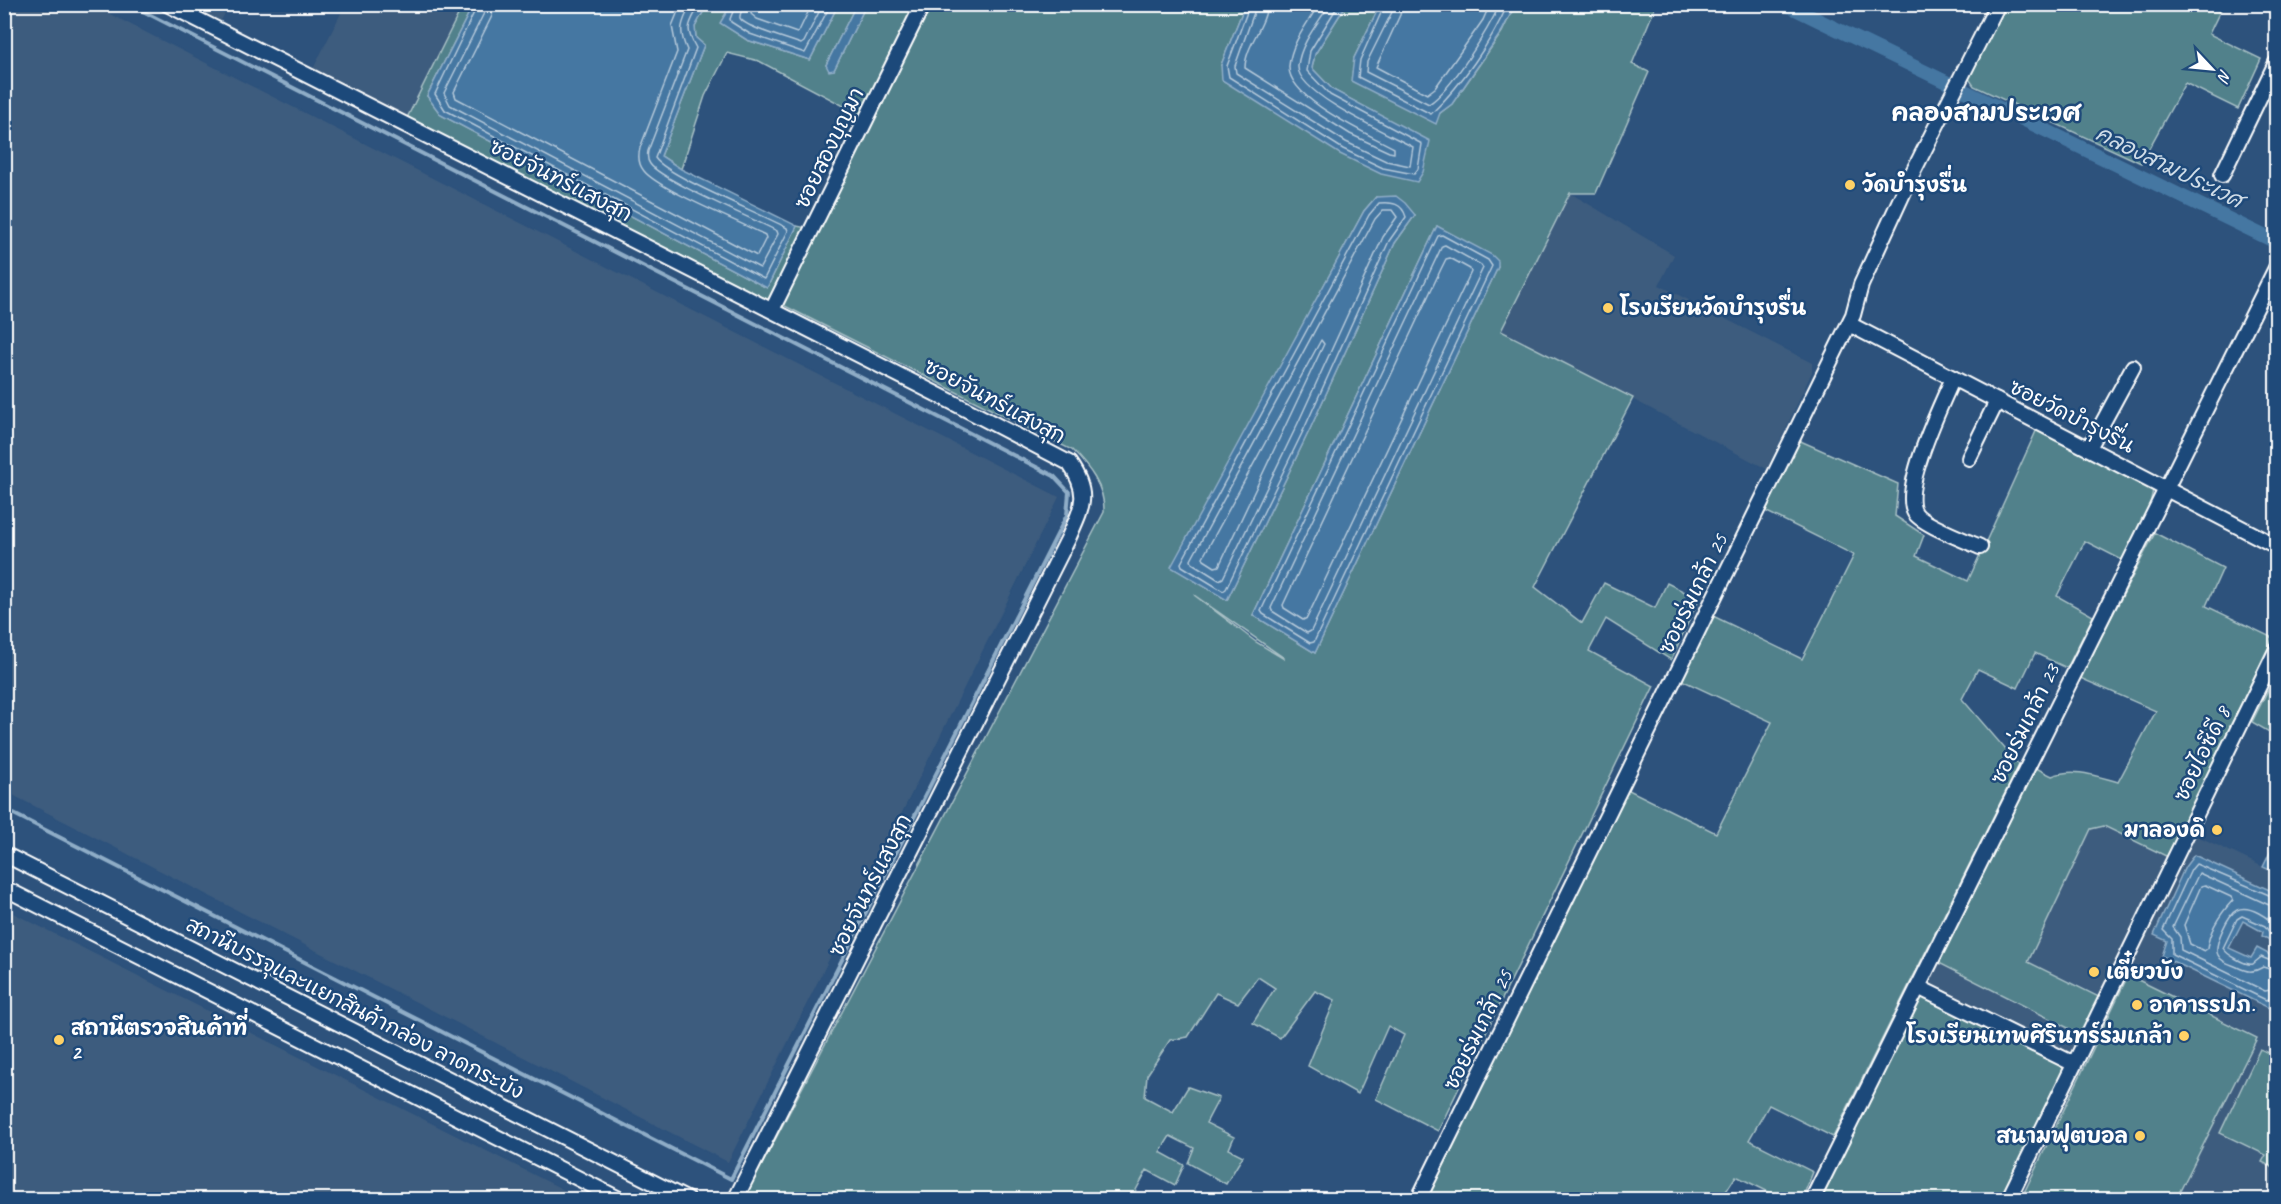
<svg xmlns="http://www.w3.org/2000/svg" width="2281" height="1204" font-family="Caveat,'Playpen Sans Thai',sans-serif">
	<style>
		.built { fill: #3d5c7e }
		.green { fill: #51818b; stroke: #a8c0c5; stroke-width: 1.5; fill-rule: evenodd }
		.water { fill: #4577a2; stroke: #8fadc7; stroke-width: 1.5 }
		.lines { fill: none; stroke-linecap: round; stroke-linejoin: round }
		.shore { stroke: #b5c9da; stroke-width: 1.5 }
		.stream { stroke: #8fadc7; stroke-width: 4 }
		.canal { stroke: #4577a2; stroke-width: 14 }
		.minor-casing { stroke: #fff; stroke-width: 18 }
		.minor { stroke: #1f4a7a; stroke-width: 14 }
		.poi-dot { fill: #ffd166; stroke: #1f4a7a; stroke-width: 2 }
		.labels { text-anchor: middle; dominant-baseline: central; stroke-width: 5; stroke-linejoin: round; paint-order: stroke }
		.street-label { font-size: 21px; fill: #fff; stroke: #1f4a7a }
		.poi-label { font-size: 21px; font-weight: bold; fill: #fff; stroke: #1f4a7a; text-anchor: start }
		.water-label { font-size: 22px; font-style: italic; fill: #d0dde8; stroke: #1f4a7a }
		.quarter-label { font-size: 24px; font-weight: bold; fill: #fff; stroke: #1f4a7a }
	</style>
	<rect width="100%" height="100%" fill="#2d527c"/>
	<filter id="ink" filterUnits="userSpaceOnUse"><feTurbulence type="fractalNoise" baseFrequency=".0167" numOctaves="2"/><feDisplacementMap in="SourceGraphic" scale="12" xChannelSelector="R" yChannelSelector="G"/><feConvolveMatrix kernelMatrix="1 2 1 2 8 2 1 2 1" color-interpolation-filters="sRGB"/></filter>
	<g filter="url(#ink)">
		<g class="built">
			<path d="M4,5H92L1059,497L728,1162L5,791Z"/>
			<path d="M189,5L229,4V5L221,21Z"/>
			<path d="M345,5H463L407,118L311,73Z"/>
			<path d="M1570,193L1674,255L1659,285L1812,363V372L1767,469L1501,331Z"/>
			<path d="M2104,826L2168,857L2104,998L2028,962L2091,829Z"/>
			<path d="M2193,834L2276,873V1199L2011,1200Z"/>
			<path d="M5,909L582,1199H5Z"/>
			<path d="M1939,963L2082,1035L2070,1056L1925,986Z"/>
		</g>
		<g class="green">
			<path d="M463,5H473L427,96L441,115L767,288L797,226L807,228L861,115L759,61L727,53L705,96L681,169L661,156L704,45L696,38L695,27L707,5H731L721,23L747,40L810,60L838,5H856L826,65L834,70L866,5H1245L1221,65L1370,110L1333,90L1312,68L1315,54L1346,5H1380L1354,58L1440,113L1452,104L1502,32L1515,5H1656L1632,64L1649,72L1596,193H1570L1501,331L1633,398L1535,587L1582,623L1604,583L1655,608L1667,583L1699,599L1671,660L1606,619L1589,651L1654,686L1438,1131L1376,1099L1404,1035L1388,1026L1358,1094L1308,1066L1335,1000L1315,991L1280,1038L1253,1023L1275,988L1258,977L1238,1003L1216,993L1188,1037L1170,1040L1147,1075L1145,1097L1173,1112L1188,1087L1219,1098L1206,1123L1234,1137L1229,1149L1243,1156L1226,1184L1188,1163L1194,1148L1170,1136L1160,1152L1184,1165L1175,1185L1147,1170L1131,1199H744L1104,512C1105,487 1089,467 1072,450L785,306L767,300L407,118ZM1376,197L1415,215L1395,243L1310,429L1227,600L1172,567L1364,211ZM1437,226L1498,267L1315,653L1253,615ZM1194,595L1284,658V659L1256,642Z"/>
			<path d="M2003,5H2223L2209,34L2261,59L2238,109L2185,83L2141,163L1974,86L1968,77Z"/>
			<path d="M2037,429L2143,481L2153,490L2150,504L2122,560L2085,541L2057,596L2093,616L2067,668L2035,653L2018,688L1978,669L1962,699L2019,765L1833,1137L1769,1105L1749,1140L1813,1172L1802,1199H1783L1736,1176L1721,1199L1421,1200L1625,788L1716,833L1772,722L1677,678L1711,615L1802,659L1854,555L1763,510L1796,439L1898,484L1895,516L1924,535L1916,556L1968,581Z"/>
			<path d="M2155,533L2223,568L2206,606L2273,638L2168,857L2104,826L2091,829L2028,962L2101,998L2082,1035L1939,963L2036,768L2052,776C2074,767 2096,776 2118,782L2156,711L2080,678Z"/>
			<path d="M2276,674V736L2252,722Z"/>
			<path d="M2134,978L2257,1038L2176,1199H2021L2126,980Z"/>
			<path d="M1922,995L2068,1067L2003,1199L1819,1200Z"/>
			<path d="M2260,1049L2276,1056V1169L2262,1162L2266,1155L2220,1133Z"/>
		</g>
		<g class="water">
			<path d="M473,5H707L695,27L696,38L704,45L661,156L681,169L797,226L767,288L441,115L427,96Z"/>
			<path d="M731,5V4L838,5L810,60L747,40L720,23Z"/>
			<path d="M856,5H866L834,70L829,71L826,65Z"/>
			<path d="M1245,5H1346L1315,54L1312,68L1333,90L1430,141L1423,172L1417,182L1381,174L1340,154L1222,80L1221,65Z"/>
			<path d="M1380,5V4L1515,5L1502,31L1452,104L1440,113L1436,124L1351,81L1354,58Z"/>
			<path d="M1396,196L1405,203L1415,215L1395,243L1310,429L1227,600L1171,567L1364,211L1376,197Z"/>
			<path d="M1437,226L1492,255L1498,261V267L1315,653L1253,615Z"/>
			<path d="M2276,840V873L2263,867Z"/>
			<path d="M2194,855L2276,893V943L2262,936L2263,932L2243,921L2229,948L2251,958L2257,948L2276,958V996L2271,1009L2162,956L2167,941L2154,935L2185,867Z"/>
		</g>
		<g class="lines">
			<g class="shore">
				<path d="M478,4L435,94L445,110L764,279L788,231L787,228C762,214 667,176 655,158L696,48C684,27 689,25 700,4"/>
				<path d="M485,4L484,13L444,93L450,105L760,268L778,234L777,231C754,219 661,180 650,164C647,160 647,156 648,151L687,50C678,30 681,24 691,4"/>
				<path d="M494,4L492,16L454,92L456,98L757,256L766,238L765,235C740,222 658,189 644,171C638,164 638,156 640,148L677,52L672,26L681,4"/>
				<path d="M736,4L730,19L731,22L750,34L805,53L831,4"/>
				<path d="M743,4C743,8 739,16 740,18C743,27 791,40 801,44L804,42L823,4"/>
				<path d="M752,4L751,14L757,19L797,33L799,31L812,4"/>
				<path d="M1250,4L1227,66L1229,77L1343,149L1383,168L1414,174L1418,169L1422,144L1330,95L1307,71L1310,51L1339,4"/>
				<path d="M1257,4L1235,66L1236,73L1346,142L1386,161L1410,166L1413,147C1391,135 1296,94 1298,66C1300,44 1318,23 1330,4"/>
				<path d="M1267,4C1266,26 1245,46 1245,68L1350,134L1389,152L1394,153V148C1369,134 1287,99 1289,66C1291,43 1307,24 1319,4"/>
				<path d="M1385,4L1360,60L1358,77L1431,114C1462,84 1490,44 1508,4"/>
				<path d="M1393,4L1392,12L1367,62L1366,72L1429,104C1452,89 1488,30 1500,4"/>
				<path d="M1402,4L1400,15L1376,67L1427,94L1435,88L1483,20L1490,4"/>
				<path d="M1379,203C1392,202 1402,203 1406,217L1389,241L1305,427L1226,589L1223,591L1182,566L1181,563L1369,215Z"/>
				<path d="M1383,210H1392L1397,217L1383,237L1298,423L1223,578L1219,580L1192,563L1191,560L1375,219Z"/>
				<path d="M1442,235L1488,260L1492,266L1314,642L1310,643L1263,614L1261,611L1426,261L1438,236Z"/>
				<path d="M1445,245L1481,265L1483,268L1311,631L1307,633L1272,611L1271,608L1433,265L1442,246Z"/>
				<path d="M1450,258L1470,269L1471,272L1307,618L1303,620L1284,608L1283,605L1441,269L1446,259Z"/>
				<path d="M1321,340L1324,344L1219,566L1215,567L1204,560L1203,557Z"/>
				<path d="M2205,885L2231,897L2233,900C2221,913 2209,931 2207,949L2204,951L2190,944L2184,925L2201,886Z"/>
				<path d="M2276,898L2196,864L2191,870L2163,930L2172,939V954L2266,1000L2276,997"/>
				<path d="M2276,906L2269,905L2199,873L2173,927L2180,937L2181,950L2265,991L2276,989"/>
				<path d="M2276,928C2270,918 2249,904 2237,910C2228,914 2213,946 2218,955C2221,962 2230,964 2237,967C2247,972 2253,973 2263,967L2276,971"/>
				<path d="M2276,936L2270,933L2265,926L2242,916L2237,919L2223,948C2226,954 2246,966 2253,964C2254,963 2260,958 2261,957L2276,963"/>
			</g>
			<path class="stream" d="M4,809L731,1179L1067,515L1069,492L1054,476L129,4"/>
			<path class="canal" d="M1785,4L2276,242"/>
			<defs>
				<g id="minor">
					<path d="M167,4L952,402L1069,463C1091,494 1082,507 1068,539L735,1200"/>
					<path d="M2222,175L2276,63"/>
					<path d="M772,310L923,4"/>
					<path d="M1849,324L2276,546"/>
					<path d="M1953,378C1942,403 1900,489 1915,513C1922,524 1966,541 1980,547"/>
					<path d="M2089,448L2133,367"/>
					<path d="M1969,458L1997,401"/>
					<path d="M4,854L688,1200"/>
					<path d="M4,888L621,1200"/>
					<path d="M1918,987L2074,1064"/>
					<path d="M1418,1200L1853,315L1861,285L1911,176L1998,4"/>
					<path d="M1812,1200L2276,268"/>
					<path d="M2008,1200L2276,651"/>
				</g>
			</defs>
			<use href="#minor" class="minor-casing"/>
			<use href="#minor" class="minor"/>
		</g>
	</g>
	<g class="poi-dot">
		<circle cx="1850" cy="185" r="6"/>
		<circle cx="1608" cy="308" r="6"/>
		<circle cx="2217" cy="830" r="6"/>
		<circle cx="2094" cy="972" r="6"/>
		<circle cx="2137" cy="1005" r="6"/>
		<circle cx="2184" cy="1036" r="6"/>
		<circle cx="59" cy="1040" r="6"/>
		<circle cx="2140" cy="1136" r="6"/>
	</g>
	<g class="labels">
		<g class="street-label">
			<text transform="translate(829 148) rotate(-64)">ซอยสองบุญมา</text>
			<text transform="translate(561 180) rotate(27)">ซอยจันทร์แสงสุก</text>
			<text transform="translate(995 401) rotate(28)">ซอยจันทร์แสงสุก</text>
			<text transform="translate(2072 416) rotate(27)">ซอยวัดบำรุงรื่น</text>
			<text transform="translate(1693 594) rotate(-64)">ซอยร่มเกล้า 25</text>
			<text transform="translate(2025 724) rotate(-64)">ซอยร่มเกล้า 23</text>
			<text transform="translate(2202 754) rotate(-64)">ซอยไอซีดี 8</text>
			<text transform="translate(870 885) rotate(-63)">ซอยจันทร์แสงสุก</text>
			<text transform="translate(355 1008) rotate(27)">สถานีบรรจุและแยกสินค้ากล่อง ลาดกระบัง</text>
			<text transform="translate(1478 1030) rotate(-64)">ซอยร่มเกล้า 25</text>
		</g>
		<g class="poi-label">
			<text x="1862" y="185">วัดบำรุงรื่น</text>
			<text x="1620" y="308">โรงเรียนวัดบำรุงรื่น</text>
			<text x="2205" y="830" text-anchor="end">มาลองดิ</text>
			<text x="2106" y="972">เตี๋ยวบัง</text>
			<text x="2149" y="1005">อาคารรปภ.</text>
			<text x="71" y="1028">สถานีตรวจสินค้าที่<tspan x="71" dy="24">2</tspan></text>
			<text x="2172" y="1036" text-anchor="end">โรงเรียนเทพศิรินทร์ร่มเกล้า</text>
			<text x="2128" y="1136" text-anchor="end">สนามฟุตบอล</text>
		</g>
		<g class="water-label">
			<text transform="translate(2169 167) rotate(26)">คลองสามประเวศ</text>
		</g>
		<g class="quarter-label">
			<text x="1986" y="113">คลองสามประเวศ</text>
		</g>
	</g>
	<rect width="2281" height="1204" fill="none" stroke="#1f4a7a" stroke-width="24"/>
	<rect x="12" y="12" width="2257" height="1180" fill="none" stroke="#fff" stroke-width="2" filter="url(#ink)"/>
	<g transform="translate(2212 69) rotate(116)" stroke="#1f4a7a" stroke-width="4.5" paint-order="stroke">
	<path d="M0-4.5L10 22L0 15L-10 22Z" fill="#ffffff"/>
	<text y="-9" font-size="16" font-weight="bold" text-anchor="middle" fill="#ffffff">N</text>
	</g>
</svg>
